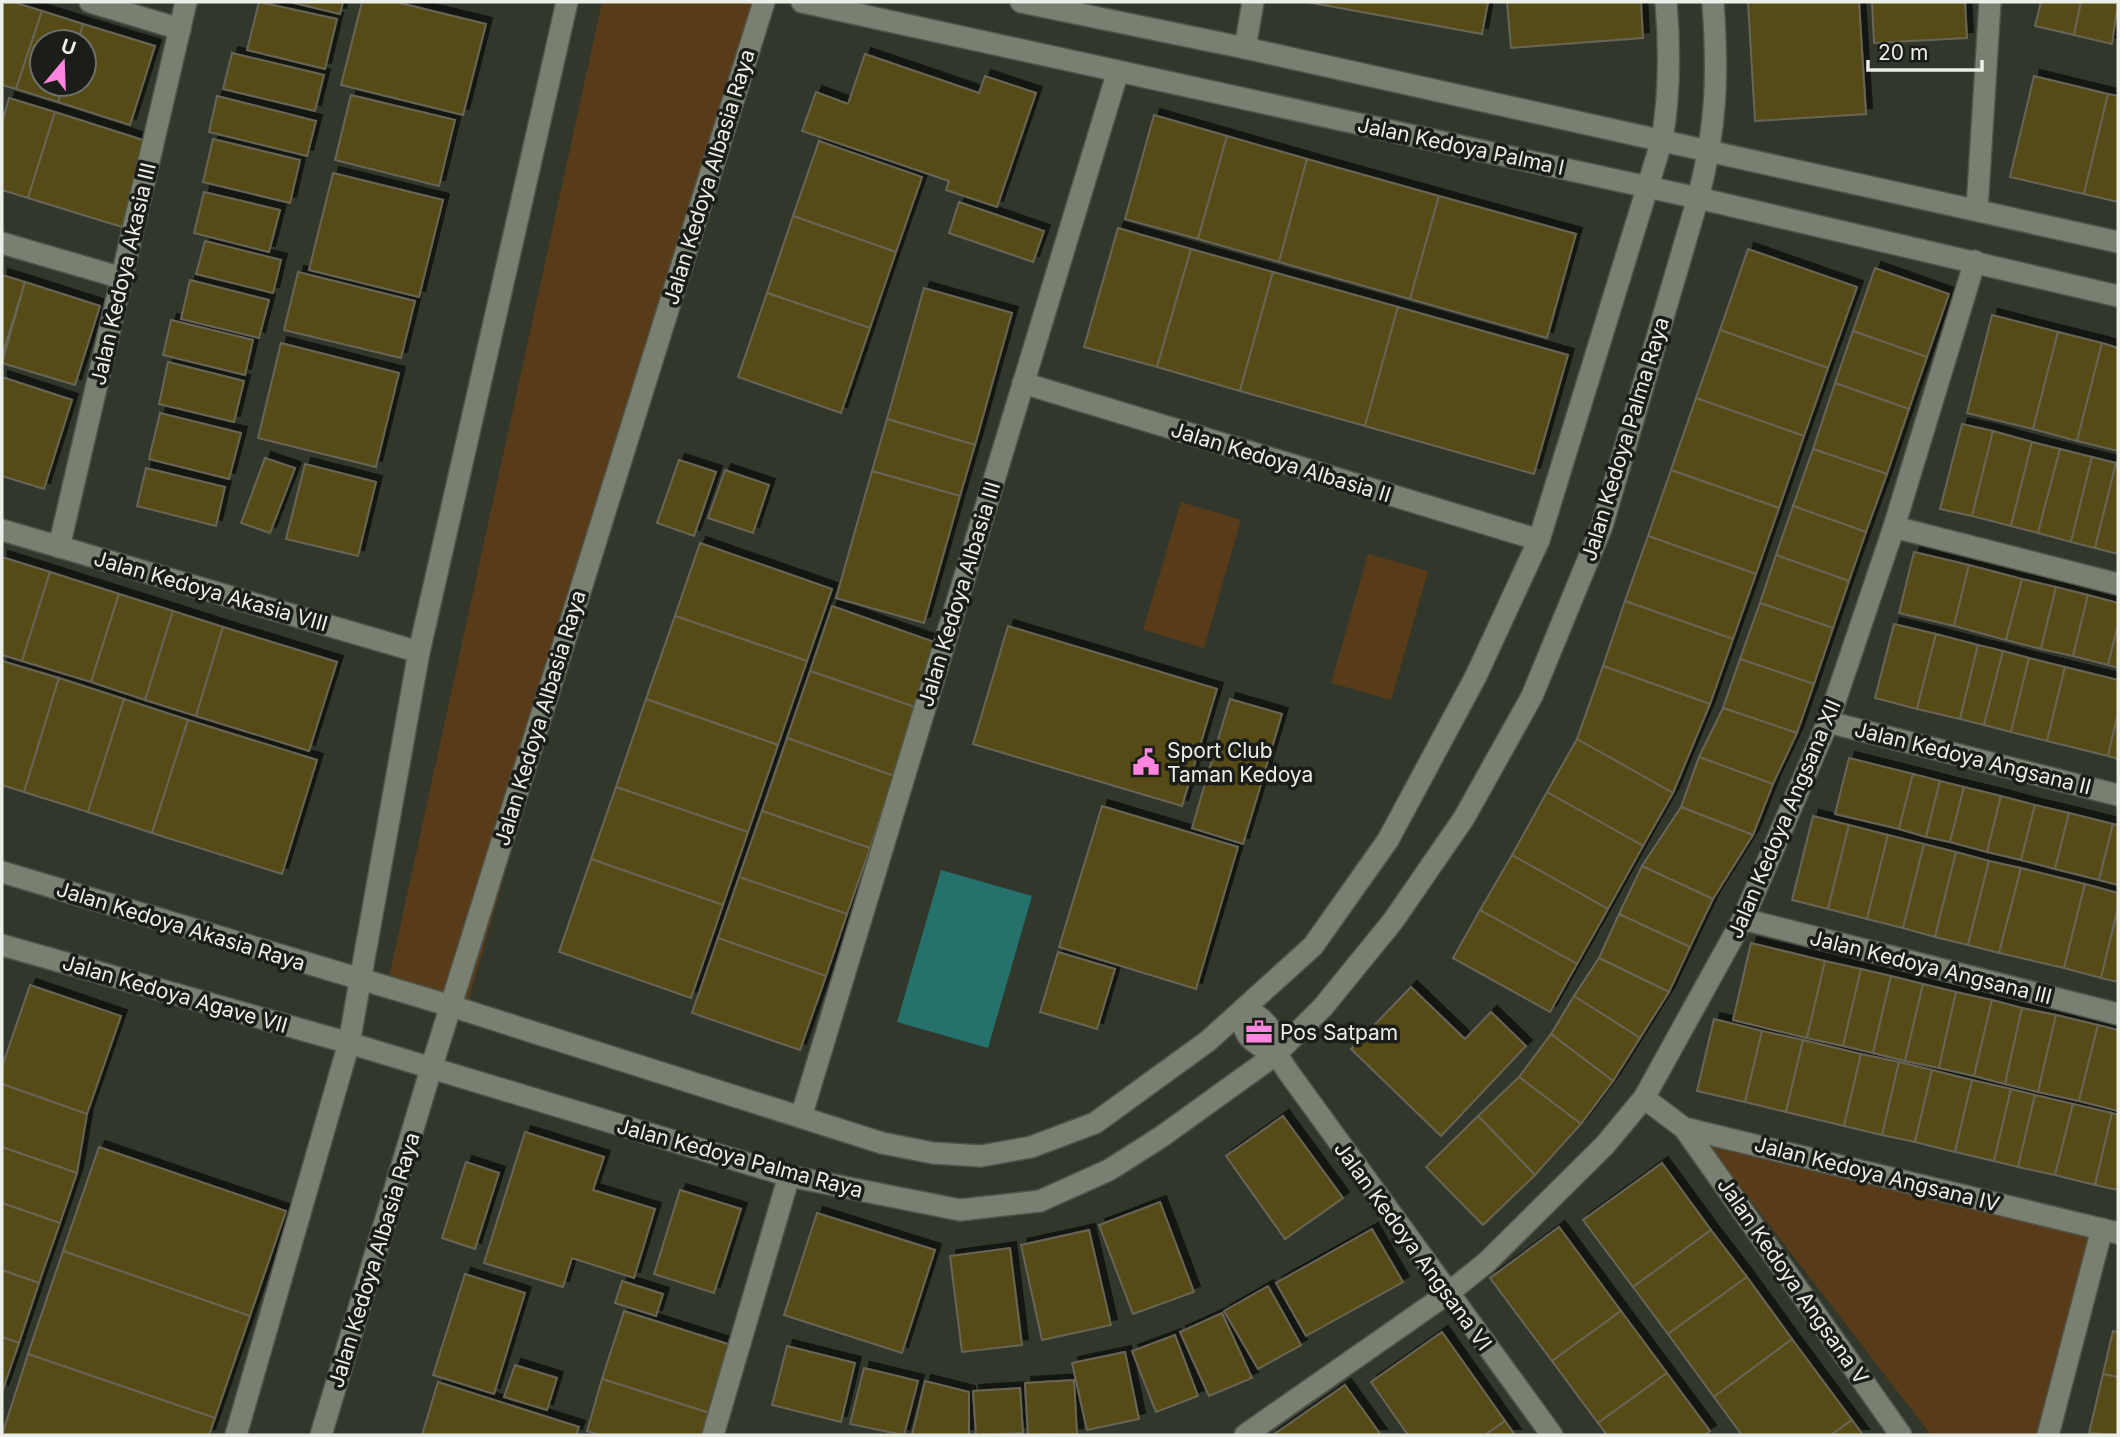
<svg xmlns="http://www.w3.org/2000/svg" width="2120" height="1437" font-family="Inter,sans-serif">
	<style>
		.green { fill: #583b18 }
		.water { fill: #25726c }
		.building { fill: #564b13; stroke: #686557; stroke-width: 2; filter: url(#shadow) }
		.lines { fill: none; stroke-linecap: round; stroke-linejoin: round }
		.street-casing { stroke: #50544a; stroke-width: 24 }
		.street { stroke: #798071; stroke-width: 21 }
		.labels { text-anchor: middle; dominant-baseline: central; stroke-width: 7; stroke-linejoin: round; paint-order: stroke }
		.street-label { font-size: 21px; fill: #ebefe7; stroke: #1b1d18 }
		.poi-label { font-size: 21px; fill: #ebefe7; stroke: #1b1d18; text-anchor: start }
	</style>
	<defs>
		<filter id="shadow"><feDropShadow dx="6" dy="-6" stdDeviation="0" flood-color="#0009"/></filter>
	</defs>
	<rect width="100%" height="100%" fill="#32372b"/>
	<g class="green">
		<path d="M602,2H754L467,1006L388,982Z"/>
		<path d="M1181,502L1241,520L1204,648L1143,630Z"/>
		<path d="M1368,554L1428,571L1391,700L1331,683Z"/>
		<path d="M1704,1140L2108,1232L2045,1435H1931Z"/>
	</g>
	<path class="water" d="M941,870L1032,896L988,1048L897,1022Z"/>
	<g class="building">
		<path d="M2,2H13L42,11L16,89L2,85Z"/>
		<path d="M259,2L337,19L325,69L247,50Z"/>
		<path d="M290,2H343L340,14Z"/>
		<path d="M362,2H396L486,24L463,115L341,85Z"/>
		<path d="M1307,2H1488L1482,34Z"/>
		<path d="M1507,2H1641L1643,38L1511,48Z"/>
		<path d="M1748,2H1859L1866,114L1755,121Z"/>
		<path d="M1872,2H1965L1967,38L1874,43Z"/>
		<path d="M2041,2H2081L2074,35L2035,26Z"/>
		<path d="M2081,2H2118L2112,44L2074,35Z"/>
		<path d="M42,11L83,24L78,42H42V84H64L58,102L16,89Z"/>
		<path d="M83,24L155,46L130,125L58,102L64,84H84V42H78Z"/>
		<path d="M232,53L324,75L315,111L223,89Z"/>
		<path d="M865,54L979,93L985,76L1036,93L997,207L946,190L949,181L802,131L816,92L848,104Z"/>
		<path d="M2034,76L2108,94L2084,194L2010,177Z"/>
		<path d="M2108,94L2118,96V202L2084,194Z"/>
		<path d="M351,95L455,120L439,186L335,160Z"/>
		<path d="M217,96L316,121L307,156L209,132Z"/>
		<path d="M9,98L55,112L28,198L2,190V123Z"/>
		<path d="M55,112L149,142L122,227L28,198Z"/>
		<path d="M1154,115L1227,136L1198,239L1125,219Z"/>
		<path d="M1227,136L1307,159L1279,262L1198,239Z"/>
		<path d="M213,139L300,160L290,203L203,182Z"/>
		<path d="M819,141L922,177L896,252L793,216Z"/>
		<path d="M1307,159L1439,196L1410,299L1279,262Z"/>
		<path d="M333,173L443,200L419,297L309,270Z"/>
		<path d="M204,192L280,210L269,252L194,233Z"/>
		<path d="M1439,196L1576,234L1547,338L1410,299Z"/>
		<path d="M959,202L1044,231L1033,262L949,233Z"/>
		<path d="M793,216L896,252L870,328L767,293Z"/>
		<path d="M1118,228L1191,249L1157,367L1084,347Z"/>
		<path d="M205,241L281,260L273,293L196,274Z"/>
		<path d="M1191,249L1273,272L1240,391L1157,367Z"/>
		<path d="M1748,249L1857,287L1828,368L1720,330Z"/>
		<path d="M1875,268L1949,294L1927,357L1853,331Z"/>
		<path d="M298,272L415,301L401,358L284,330Z"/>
		<path d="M1273,272L1398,307L1365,426L1240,391Z"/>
		<path d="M2,275L25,282L2,356Z"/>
		<path d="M190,280L269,300L259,338L181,319Z"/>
		<path d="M25,282L100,306L75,385L2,363Z"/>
		<path d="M924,288L1012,313L975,445L887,419Z"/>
		<path d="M767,293L870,328L841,413L738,377Z"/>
		<path d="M1398,307L1568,355L1534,474L1365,426Z"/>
		<path d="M1992,315L2058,332L2033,429L1967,413Z"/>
		<path d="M171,320L253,340L245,375L163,355Z"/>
		<path d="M1720,330L1828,368L1804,436L1696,398Z"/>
		<path d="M1853,331L1927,357L1909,409L1835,383Z"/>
		<path d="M2058,332L2102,343L2077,441L2033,429Z"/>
		<path d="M281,343L399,373L376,467L258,438Z"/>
		<path d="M2102,343L2118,348V451L2077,441Z"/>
		<path d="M168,362L244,381L234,422L159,404Z"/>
		<path d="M2,377L72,400L44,489L2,476Z"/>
		<path d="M1835,383L1909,409L1887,474L1813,449Z"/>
		<path d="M1696,398L1804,436L1779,508L1671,470Z"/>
		<path d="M160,413L241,433L229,479L149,459Z"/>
		<path d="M887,419L975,445L960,496L872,471Z"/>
		<path d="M1962,424L1993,431L1972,516L1940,509Z"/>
		<path d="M1993,431L2032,442L2011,526L1972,516Z"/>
		<path d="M2032,442L2060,449L2038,533L2011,526Z"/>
		<path d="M1813,449L1887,474L1866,532L1793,506Z"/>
		<path d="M2060,449L2092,457L2071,542L2038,533Z"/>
		<path d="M2092,457L2116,463L2095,548L2071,542Z"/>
		<path d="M265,458L295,468L270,533L241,523Z"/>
		<path d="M679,460L716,472L694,536L657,523Z"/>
		<path d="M2116,463L2118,464V554L2095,548Z"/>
		<path d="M305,464L376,482L358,556L286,539Z"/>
		<path d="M146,468L225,487L216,526L137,506Z"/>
		<path d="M725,470L769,485L753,533L708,518Z"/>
		<path d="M1671,470L1779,508L1756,574L1648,536Z"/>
		<path d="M872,471L960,496L924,623L836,598Z"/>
		<path d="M1793,506L1866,532L1849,581L1776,555Z"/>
		<path d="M1648,536L1756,574L1733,639L1625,601Z"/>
		<path d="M700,543L832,589L807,661L675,616Z"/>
		<path d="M1914,552L1969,565L1954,626L1899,613Z"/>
		<path d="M1776,555L1849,581L1833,628L1760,603Z"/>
		<path d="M2,557L50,572L22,661L2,655Z"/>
		<path d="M1969,565L2022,579L2006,640L1954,626Z"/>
		<path d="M50,572L119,594L91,682L22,661Z"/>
		<path d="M2022,579L2056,587L2041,649L2006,640Z"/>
		<path d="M2056,587L2088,595L2073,656L2041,649Z"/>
		<path d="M119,594L173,611L145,700L91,682Z"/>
		<path d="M2088,595L2118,603V625L2108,665L2073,656Z"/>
		<path d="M1625,601L1733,639L1710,704L1603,666Z"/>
		<path d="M1760,603L1833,628L1814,684L1740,659Z"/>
		<path d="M832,606L940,644L918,708L810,671Z"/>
		<path d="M173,611L223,627L196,716L145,700Z"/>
		<path d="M675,616L807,661L778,745L646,699Z"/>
		<path d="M1894,624L1936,634L1917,709L1875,698Z"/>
		<path d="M2118,625V668L2108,665Z"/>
		<path d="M1008,626L1217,689L1182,806L973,744Z"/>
		<path d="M223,627L337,662L309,751L196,716Z"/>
		<path d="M1936,634L1978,645L1960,719L1917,709Z"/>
		<path d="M1978,645L2003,651L1984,725L1960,719Z"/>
		<path d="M2003,651L2029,658L2011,732L1984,725Z"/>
		<path d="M2029,658L2065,667L2047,741L2011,732Z"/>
		<path d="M1740,659L1814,684L1797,733L1723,708Z"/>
		<path d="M2,661L59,678L24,792L2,785Z"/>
		<path d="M1603,666L1710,704L1673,793L1577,739Z"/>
		<path d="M2065,667L2118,680V713L2108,756L2047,741Z"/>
		<path d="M810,671L918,708L894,776L787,738Z"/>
		<path d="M59,678L124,699L88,812L24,792Z"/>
		<path d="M124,699L188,720L152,833L88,812Z"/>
		<path d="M646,699L778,745L748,832L616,787Z"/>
		<path d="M1230,699L1282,714L1243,844L1192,828Z"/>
		<path d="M1723,708L1797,733L1773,784L1699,757Z"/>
		<path d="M2118,713V759L2108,756Z"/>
		<path d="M188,720L317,760L282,874L152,833Z"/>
		<path d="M787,738L894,776L870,848L762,811Z"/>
		<path d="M1577,739L1673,793L1643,846L1547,792Z"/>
		<path d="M1699,757L1773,784L1753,835L1681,807Z"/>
		<path d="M1849,758L1913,774L1899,829L1835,814Z"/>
		<path d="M1913,774L1940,781L1926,837L1899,829Z"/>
		<path d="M1940,781L1964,787L1950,842L1926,837Z"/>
		<path d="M616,787L748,832L723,905L591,859Z"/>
		<path d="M1964,787L2001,796L1987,852L1950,842Z"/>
		<path d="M1547,792L1643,846L1608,909L1512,855Z"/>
		<path d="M2001,796L2035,805L2021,860L1987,852Z"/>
		<path d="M2035,805L2069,813L2055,869L2021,860Z"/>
		<path d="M1102,806L1238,847L1196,989L1059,947Z"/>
		<path d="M1681,807L1753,835L1713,899L1642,866Z"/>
		<path d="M762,811L870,848L847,914L739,877Z"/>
		<path d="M2069,813L2113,824L2099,880L2055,869Z"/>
		<path d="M1813,816L1849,825L1828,909L1792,900Z"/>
		<path d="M2113,824L2118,825V885L2099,880Z"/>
		<path d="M1849,825L1888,835L1867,919L1828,909Z"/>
		<path d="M1888,835L1924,844L1903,928L1867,919Z"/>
		<path d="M1924,844L1956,852L1935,937L1903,928Z"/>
		<path d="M1956,852L1989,861L1968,945L1935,937Z"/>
		<path d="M1512,855L1608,909L1577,964L1480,910Z"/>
		<path d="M591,859L723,905L691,998L559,952Z"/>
		<path d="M1989,861L2021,868L1999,953L1968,945Z"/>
		<path d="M1642,866L1713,899L1690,947L1619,914Z"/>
		<path d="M2021,868L2085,884L2064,968L1999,953Z"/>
		<path d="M739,877L847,914L826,976L718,938Z"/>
		<path d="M2085,884L2118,893V908L2101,978L2064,968Z"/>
		<path d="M2118,908V982L2101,978Z"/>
		<path d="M1480,910L1577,964L1550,1012L1453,958Z"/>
		<path d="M1619,914L1690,947L1669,992L1599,958Z"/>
		<path d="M718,938L826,976L800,1050L692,1013Z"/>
		<path d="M1751,943L1825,961L1807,1038L1733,1020Z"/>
		<path d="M1058,952L1115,969L1097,1029L1040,1012Z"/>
		<path d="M1599,958L1669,992L1640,1038L1574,996Z"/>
		<path d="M1825,961L1861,969L1843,1046L1807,1038Z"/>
		<path d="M1861,969L1891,976L1873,1053L1843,1046Z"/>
		<path d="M1891,976L1923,984L1905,1061L1873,1053Z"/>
		<path d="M1923,984L1956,992L1939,1068L1905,1061Z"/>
		<path d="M30,985L121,1016L87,1114L2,1084V1067Z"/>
		<path d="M1411,987L1465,1039L1491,1012L1526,1046L1441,1136L1351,1049Z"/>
		<path d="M1956,992L1992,1000L1974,1076L1939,1068Z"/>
		<path d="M1574,996L1640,1038L1613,1081L1551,1034Z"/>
		<path d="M1992,1000L2022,1008L2005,1084L1974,1076Z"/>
		<path d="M2022,1008L2056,1015L2038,1092L2005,1084Z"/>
		<path d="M2056,1015L2098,1025L2079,1101L2038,1092Z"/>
		<path d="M1714,1019L1762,1031L1745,1102L1697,1091Z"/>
		<path d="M2098,1025L2118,1030V1111L2079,1101Z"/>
		<path d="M1762,1031L1803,1040L1786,1112L1745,1102Z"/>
		<path d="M1551,1034L1613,1081L1581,1124L1519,1077Z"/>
		<path d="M1803,1040L1861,1054L1844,1126L1786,1112Z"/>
		<path d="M1861,1054L1899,1062L1882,1135L1844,1126Z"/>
		<path d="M1899,1062L1932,1070L1915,1142L1882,1135Z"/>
		<path d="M1932,1070L1972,1080L1955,1152L1915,1142Z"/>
		<path d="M1519,1077L1581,1124L1535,1175L1478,1116Z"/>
		<path d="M1972,1080L2011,1089L1994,1161L1955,1152Z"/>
		<path d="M2,1084L87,1114L77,1173L2,1147Z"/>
		<path d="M2011,1089L2035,1095L2018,1167L1994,1161Z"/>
		<path d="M2035,1095L2073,1104L2055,1175L2018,1167Z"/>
		<path d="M2073,1104L2112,1113L2095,1185L2055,1175Z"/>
		<path d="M2112,1113L2118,1115V1190L2095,1185Z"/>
		<path d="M1283,1116L1343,1198L1285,1239L1226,1156Z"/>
		<path d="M1478,1116L1535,1175L1483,1225L1426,1167Z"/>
		<path d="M525,1132L604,1157L593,1190L655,1209L634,1278L572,1258L563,1287L484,1263Z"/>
		<path d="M2,1147L77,1173L60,1223L2,1203Z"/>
		<path d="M99,1147L286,1211L250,1316L63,1251Z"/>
		<path d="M466,1162L499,1173L475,1249L442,1238Z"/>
		<path d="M1662,1163L1711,1230L1633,1287L1583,1220Z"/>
		<path d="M680,1190L741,1209L714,1293L654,1274Z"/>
		<path d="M1160,1202L1194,1292L1133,1314L1099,1225Z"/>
		<path d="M2,1203L60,1223L39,1283L2,1270Z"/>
		<path d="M817,1213L935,1250L902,1353L784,1315Z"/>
		<path d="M1559,1227L1621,1311L1552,1361L1490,1278Z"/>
		<path d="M1372,1229L1403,1282L1306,1336L1276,1283Z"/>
		<path d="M1089,1230L1111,1325L1042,1340L1021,1245Z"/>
		<path d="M1711,1230L1747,1277L1668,1334L1633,1287Z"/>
		<path d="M1010,1248L1022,1345L962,1352L950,1256Z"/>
		<path d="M63,1251L250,1316L215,1418L28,1354Z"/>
		<path d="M2,1270L39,1283L19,1343L2,1337Z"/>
		<path d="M465,1274L525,1293L494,1394L433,1375Z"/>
		<path d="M1747,1277L1792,1339L1714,1397L1668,1334Z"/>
		<path d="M622,1281L663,1294L656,1316L615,1303Z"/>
		<path d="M1268,1286L1301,1345L1258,1369L1224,1311Z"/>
		<path d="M624,1311L734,1346L713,1414L602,1379Z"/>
		<path d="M1621,1311L1667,1373L1598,1423L1552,1361Z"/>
		<path d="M1222,1313L1252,1378L1209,1396L1180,1332Z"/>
		<path d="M2113,1331L2118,1332V1377L2103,1374Z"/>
		<path d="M1442,1332L1505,1421L1485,1435H1408L1371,1382Z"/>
		<path d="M1175,1335L1198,1396L1156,1412L1132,1351Z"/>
		<path d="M2,1337L19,1343L2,1392Z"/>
		<path d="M1792,1339L1852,1420L1831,1435H1742L1714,1397Z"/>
		<path d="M787,1346L855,1363L841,1422L772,1405Z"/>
		<path d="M1125,1352L1139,1419L1087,1430L1072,1363Z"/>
		<path d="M28,1354L215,1418L209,1435H2Z"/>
		<path d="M515,1365L557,1378L547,1410L504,1397Z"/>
		<path d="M864,1368L918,1381L904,1435L850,1424Z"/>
		<path d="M1667,1373L1710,1431L1704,1435H1607L1598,1423Z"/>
		<path d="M2103,1374L2118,1377V1435L2089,1433Z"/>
		<path d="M602,1379L713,1414L706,1435H600L587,1431Z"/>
		<path d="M1074,1380L1077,1434L1028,1435L1025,1383Z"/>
		<path d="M925,1381L969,1392V1435H912Z"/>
		<path d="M438,1382L579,1427L576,1435H422Z"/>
		<path d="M1345,1385L1381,1435H1273Z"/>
		<path d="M1020,1388L1023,1433L976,1435L973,1391Z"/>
		<path d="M1852,1420L1863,1435H1831Z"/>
		<path d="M1505,1421L1515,1435H1485Z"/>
	</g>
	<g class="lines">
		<defs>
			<g id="street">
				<path d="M90,2L180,29"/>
				<path d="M802,2L1698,198L2118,296"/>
				<path d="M1021,2L1245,48L2118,242"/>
				<path d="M1245,48L1253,2"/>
				<path d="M1977,209L1990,2"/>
				<path d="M2,243L122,278"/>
				<path d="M1023,383L1539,540"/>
				<path d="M1894,527L2118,584"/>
				<path d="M2,530L419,652"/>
				<path d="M59,547L186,2"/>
				<path d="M1828,722L2118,795"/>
				<path d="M2,872L451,1006L882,1143L933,1153L981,1156L1031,1147L1095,1123L1208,1041L1313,946L1388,840L1476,676L1539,540L1662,140C1670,93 1670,49 1666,2"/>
				<path d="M1743,919L2118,1014"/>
				<path d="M2,945L349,1043L789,1176L960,1210L1040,1201L1109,1170L1161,1137L1275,1055L1323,1007L1393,921L1464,818L1532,696L1602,526L1698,198C1717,126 1718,75 1713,2"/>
				<path d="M1246,1009C1267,1020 1276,1031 1275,1055"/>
				<path d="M1242,1012C1243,1041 1254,1041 1274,1055C1280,1058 1285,1067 1289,1073L1552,1435"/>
				<path d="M1644,1098L1684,1128L2118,1233"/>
				<path d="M801,1117L1118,71"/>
				<path d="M1684,1128L1901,1435"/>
				<path d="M236,1435L349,1043L419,652L567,2"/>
				<path d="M321,1435L431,1069L764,2"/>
				<path d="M713,1435L789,1176"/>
				<path d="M1245,1435L1447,1294L1487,1262L1605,1145L1644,1098L1743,919L1828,722L1894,527L1975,261"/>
				<path d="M2048,1435L2102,1229"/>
			</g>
		</defs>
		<use href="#street" class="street-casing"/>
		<use href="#street" class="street"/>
	</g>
	<defs>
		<symbol id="civic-bare" viewBox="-9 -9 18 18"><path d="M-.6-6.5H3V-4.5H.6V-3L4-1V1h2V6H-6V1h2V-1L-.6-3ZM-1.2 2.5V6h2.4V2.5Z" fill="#ff85de" stroke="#1b1d18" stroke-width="2.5" paint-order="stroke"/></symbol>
		<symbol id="office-bare" viewBox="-9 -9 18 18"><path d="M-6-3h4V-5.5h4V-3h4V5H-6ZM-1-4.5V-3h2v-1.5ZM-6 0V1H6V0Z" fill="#ff85de" stroke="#1b1d18" stroke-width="2.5" paint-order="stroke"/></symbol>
	</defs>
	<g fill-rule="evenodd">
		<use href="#civic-bare" x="1127" y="743" width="38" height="38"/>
		<use href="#office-bare" x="1240" y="1013" width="38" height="38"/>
	</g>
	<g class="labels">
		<g class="street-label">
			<text transform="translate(1461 146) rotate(12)">Jalan Kedoya Palma I</text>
			<text transform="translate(709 177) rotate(-73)">Jalan Kedoya Albasia Raya</text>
			<text transform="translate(123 274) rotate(-77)">Jalan Kedoya Akasia III</text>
			<text transform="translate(1625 439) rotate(-73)">Jalan Kedoya Palma Raya</text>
			<text transform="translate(1281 462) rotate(17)">Jalan Kedoya Albasia II</text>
			<text transform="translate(211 591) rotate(16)">Jalan Kedoya Akasia VIII</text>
			<text transform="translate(959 594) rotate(-73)">Jalan Kedoya Albasia III</text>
			<text transform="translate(540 718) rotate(-73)">Jalan Kedoya Albasia Raya</text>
			<text transform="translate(1973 758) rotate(14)">Jalan Kedoya Angsana II</text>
			<text transform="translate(1784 819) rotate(-67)">Jalan Kedoya Angsana XII</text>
			<text transform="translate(181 926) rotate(17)">Jalan Kedoya Akasia Raya</text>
			<text transform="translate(1931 967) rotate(14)">Jalan Kedoya Angsana III</text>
			<text transform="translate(175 994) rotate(16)">Jalan Kedoya Agave VII</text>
			<text transform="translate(740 1158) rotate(15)">Jalan Kedoya Palma Raya</text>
			<text transform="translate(1877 1174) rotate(14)">Jalan Kedoya Angsana IV</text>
			<text transform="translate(1413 1246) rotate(54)">Jalan Kedoya Angsana VI</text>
			<text transform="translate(374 1260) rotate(-73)">Jalan Kedoya Albasia Raya</text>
			<text transform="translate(1793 1281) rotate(55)">Jalan Kedoya Angsana V</text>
		</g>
		<g class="poi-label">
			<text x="1167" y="750">Sport Club<tspan x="1167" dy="24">Taman Kedoya</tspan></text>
			<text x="1280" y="1032">Pos Satpam</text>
		</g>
	</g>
	<rect width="2120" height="1437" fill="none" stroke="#ebefe7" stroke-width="7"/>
	<g transform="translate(63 63) rotate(19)"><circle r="33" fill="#1b1d18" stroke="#6e716b" stroke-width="2"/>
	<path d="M0-5L12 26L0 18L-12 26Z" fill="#ff85de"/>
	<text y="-10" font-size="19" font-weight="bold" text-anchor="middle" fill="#ebefe7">U</text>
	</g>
	<path d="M1868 60v10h114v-10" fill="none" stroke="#ebefe7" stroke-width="3.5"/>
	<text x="1878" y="60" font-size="21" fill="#ebefe7" stroke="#1b1d18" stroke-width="5" paint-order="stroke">20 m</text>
</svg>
